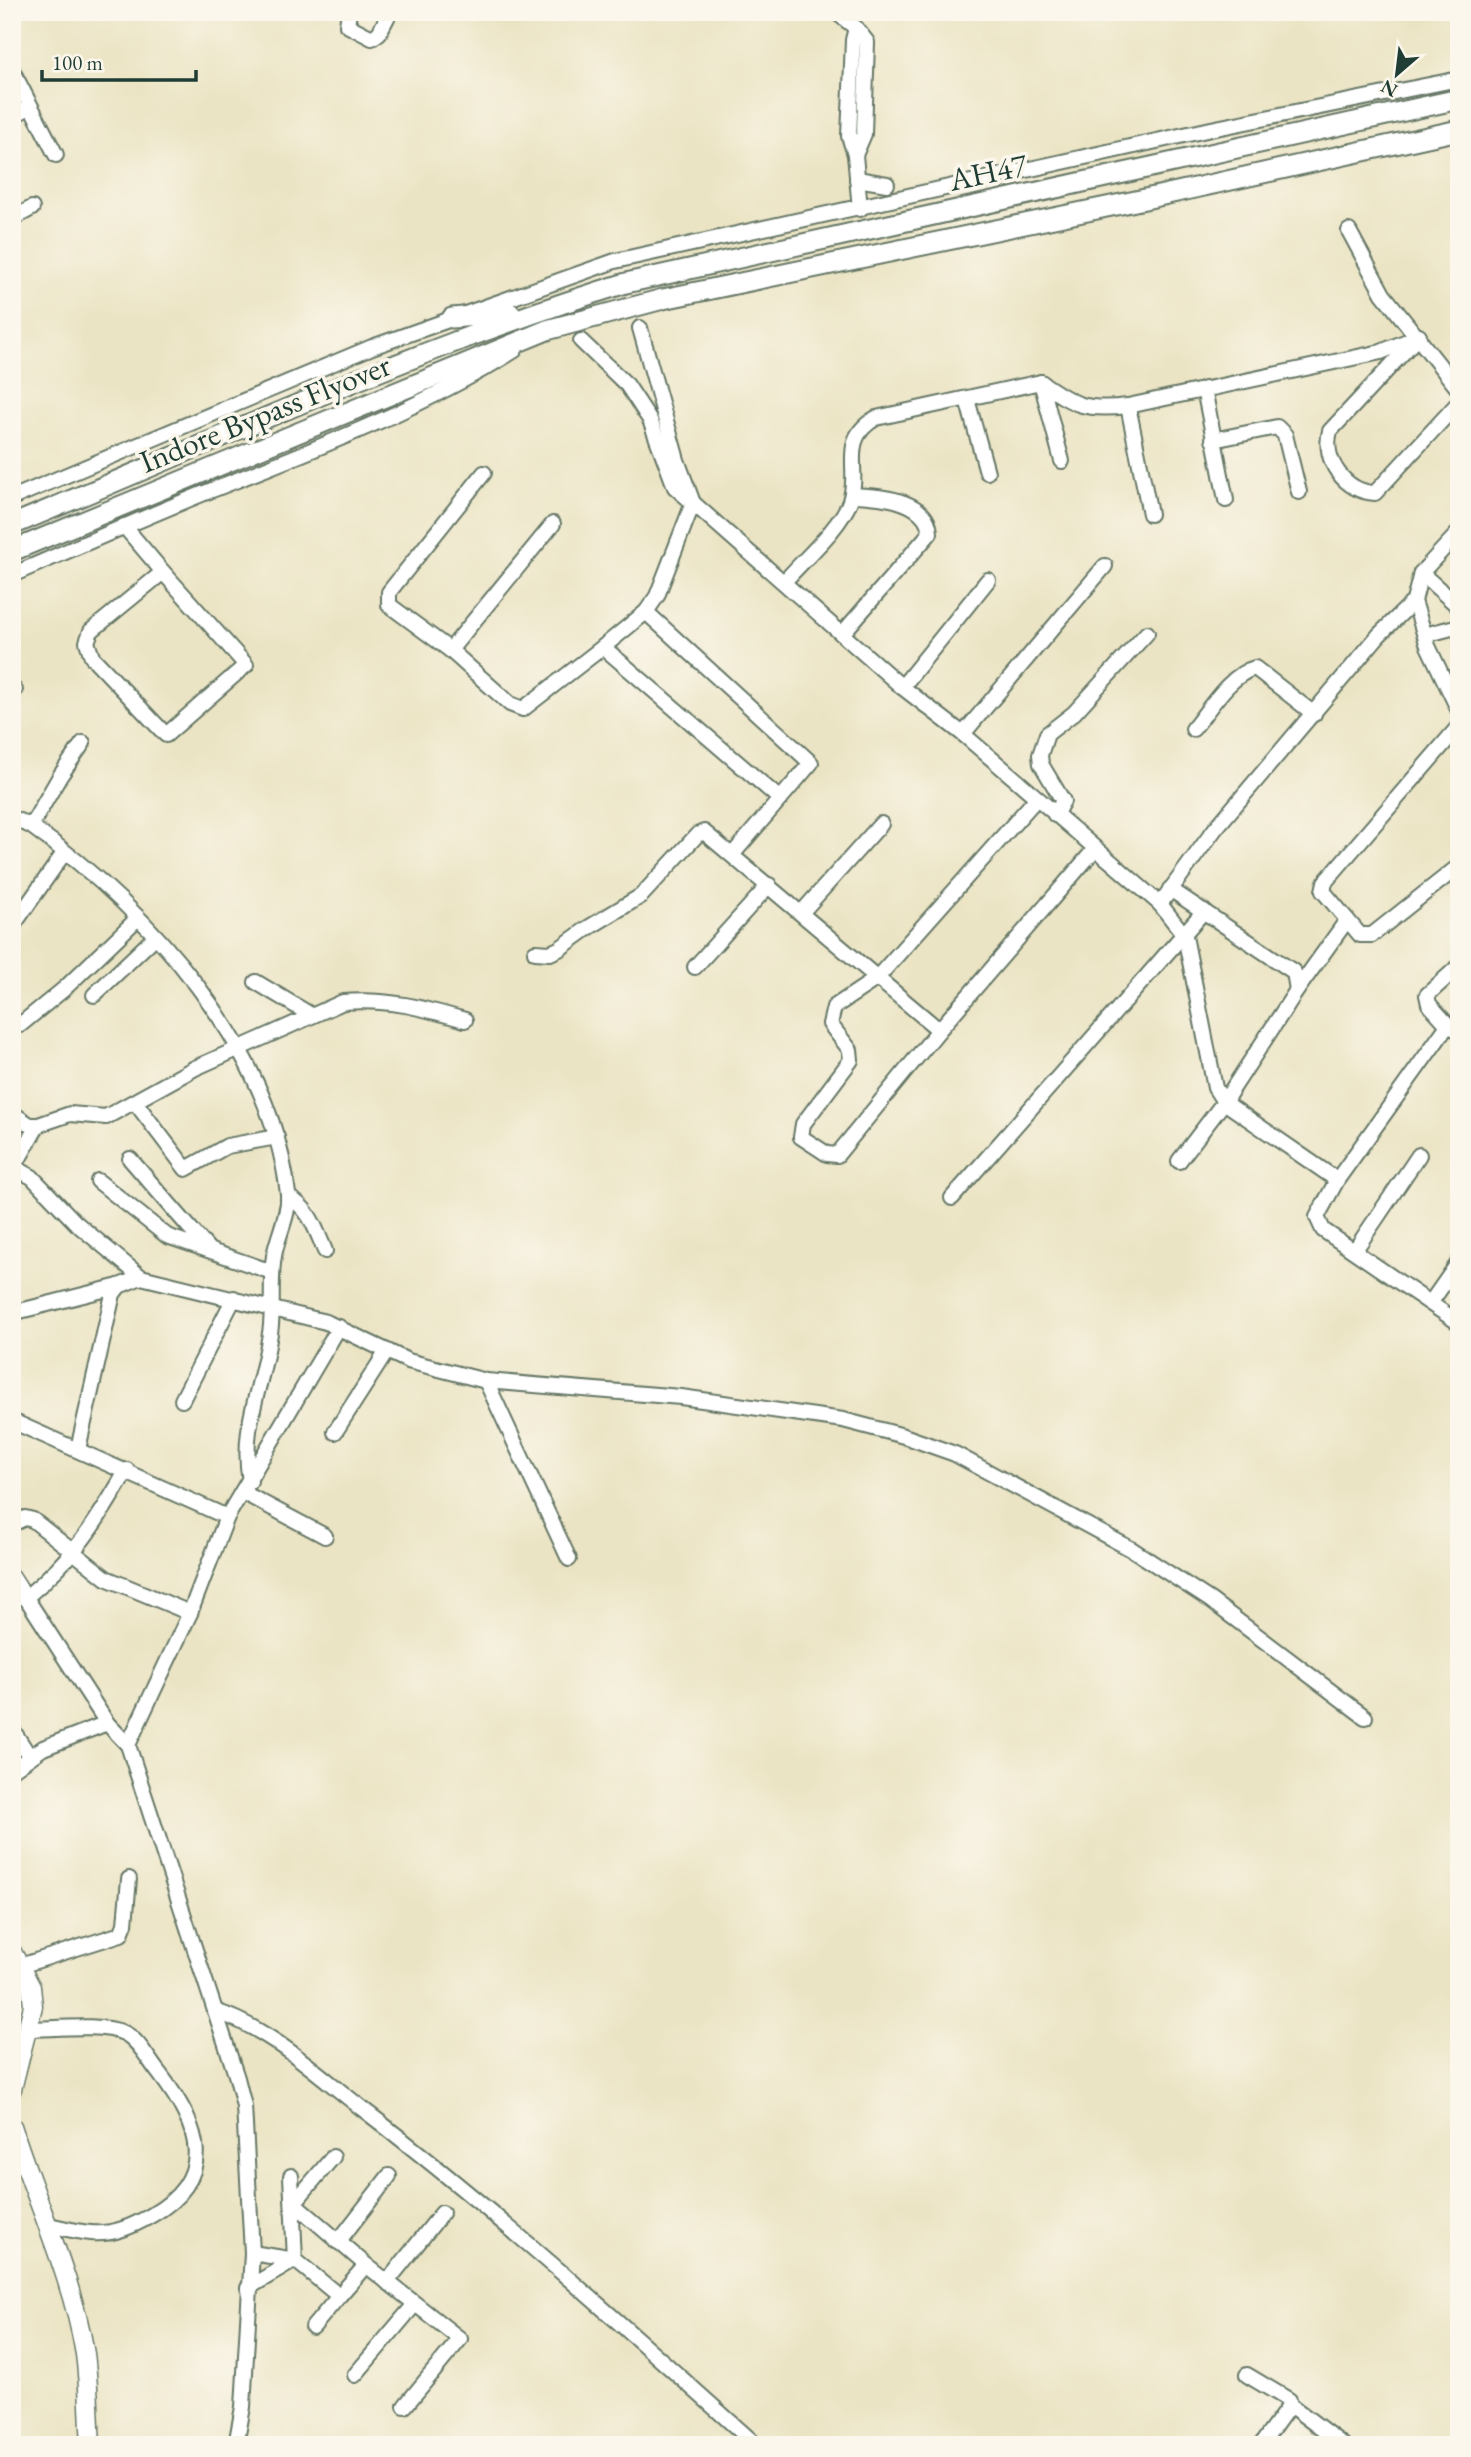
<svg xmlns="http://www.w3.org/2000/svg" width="1471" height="2457" font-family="'EB Garamond',serif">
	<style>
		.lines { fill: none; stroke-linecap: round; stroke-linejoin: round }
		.minor-casing { stroke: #676; stroke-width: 18 }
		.major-casing { stroke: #676; stroke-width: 21 }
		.highway-casing { stroke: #676; stroke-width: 23 }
		.minor { stroke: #fff; stroke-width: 14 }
		.major { stroke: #fff; stroke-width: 18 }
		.highway { stroke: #fff; stroke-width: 19 }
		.labels { text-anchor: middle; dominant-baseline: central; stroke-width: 7; stroke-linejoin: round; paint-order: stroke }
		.street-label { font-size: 32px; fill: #1f3d34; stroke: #fbf7ec }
	</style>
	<rect width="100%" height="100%" fill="#fbf7ec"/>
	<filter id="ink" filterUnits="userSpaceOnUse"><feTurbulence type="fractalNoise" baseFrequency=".0143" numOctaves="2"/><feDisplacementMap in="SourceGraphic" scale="14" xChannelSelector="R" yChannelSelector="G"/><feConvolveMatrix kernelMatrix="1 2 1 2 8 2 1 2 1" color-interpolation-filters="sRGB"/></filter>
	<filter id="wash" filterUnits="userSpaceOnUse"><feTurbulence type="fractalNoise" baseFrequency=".00686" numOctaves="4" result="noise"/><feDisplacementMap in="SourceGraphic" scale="28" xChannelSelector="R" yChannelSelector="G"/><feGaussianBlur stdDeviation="1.57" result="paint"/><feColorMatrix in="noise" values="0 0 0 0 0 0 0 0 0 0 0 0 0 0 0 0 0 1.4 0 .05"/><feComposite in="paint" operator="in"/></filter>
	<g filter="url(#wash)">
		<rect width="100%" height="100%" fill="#ebe4c4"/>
	</g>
	<g filter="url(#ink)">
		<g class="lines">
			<defs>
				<g id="minor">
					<path d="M349,12L347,25L372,38L379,33L390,12"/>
					<path d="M836,12L856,28L867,42L864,134L855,155"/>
					<path d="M856,28L853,40L849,136L855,155L860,209"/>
					<path d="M12,70L56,155"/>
					<path d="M12,116L30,107"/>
					<path d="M857,179L887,184"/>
					<path d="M12,219L32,208"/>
					<path d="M1349,231L1383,294L1459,390"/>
					<path d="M640,328L677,460L693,503L657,596L646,612L603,647L780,799"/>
					<path d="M1415,340L1330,431C1322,460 1345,492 1375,493L1459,402"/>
					<path d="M581,341L627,385L650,420L675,487L902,687L963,734L1160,904L1185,936L1215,1088L1224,1102L1337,1180L1317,1217L1323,1230L1459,1323"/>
					<path d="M1041,382L1062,461"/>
					<path d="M1204,389L1226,500"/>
					<path d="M967,399L987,472"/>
					<path d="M1128,406L1150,514"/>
					<path d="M1213,440L1277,427L1285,435L1299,492"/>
					<path d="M484,473L389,592V605L450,650L510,704L523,709L603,647"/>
					<path d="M12,498L372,347L615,261L1211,129L1459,79"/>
					<path d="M124,526L163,572"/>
					<path d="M163,572L246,665L166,735L92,657L87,642L91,631Z"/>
					<path d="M1421,573L1459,607"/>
					<path d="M12,575C79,546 145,517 212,490C315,449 421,409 515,350"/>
					<path d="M784,582C802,561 841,527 850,501C861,468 838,440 876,418L1041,382C1075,406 1086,411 1128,406L1381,352L1419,336"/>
					<path d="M1414,601L1428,646L1459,711"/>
					<path d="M646,612L811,763L733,854"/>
					<path d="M842,634L930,533C928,498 876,496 852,495"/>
					<path d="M1425,635L1459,626"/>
					<path d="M450,650L553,524"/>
					<path d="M902,687L988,580"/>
					<path d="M12,691L15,690"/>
					<path d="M1459,726L1325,882L1323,891L1360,935H1372L1459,866"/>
					<path d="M1193,729C1208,711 1230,674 1255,668L1314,714"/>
					<path d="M963,734L1105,566"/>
					<path d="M83,743L60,776L31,826C149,911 271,1045 288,1194C290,1213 277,1237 274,1256C270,1279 273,1302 271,1325C266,1379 239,1425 250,1481"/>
					<path d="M1055,815L1063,801L1041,764L1040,755L1047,734L1074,713L1147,633"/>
					<path d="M12,818L31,826"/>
					<path d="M1170,889L1294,972L1297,990L1224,1102L1179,1161"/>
					<path d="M1160,904L1215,829L1379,635L1414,601L1421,573L1459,532"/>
					<path d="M801,913L881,824"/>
					<path d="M12,927L64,853"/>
					<path d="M535,952L550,953L559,949L588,928L641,896L697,835L704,832L939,1030L1095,849"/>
					<path d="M695,967L769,885"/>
					<path d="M256,982L311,1015"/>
					<path d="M1297,990L1347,920"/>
					<path d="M94,995L155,937"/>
					<path d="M20,1025L64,989L138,918"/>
					<path d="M1448,1025L1429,1004L1427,995L1459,966"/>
					<path d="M939,1030L837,1155L827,1154L801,1137L803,1124L851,1060L850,1050L830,1024L834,1007L876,979L1036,799"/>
					<path d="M135,1102L186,1169L227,1146L277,1137"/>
					<path d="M12,1113L30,1125H38L70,1114L106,1117L195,1068L343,1002C387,998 423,1008 465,1020"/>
					<path d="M130,1159L209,1250"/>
					<path d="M12,1166L32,1177L76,1223L141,1277L326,1322L408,1361L486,1381L569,1559"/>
					<path d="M14,1167L38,1125"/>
					<path d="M1337,1180L1448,1025L1459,1031"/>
					<path d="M98,1181L167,1236L272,1272"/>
					<path d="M288,1197C310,1208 316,1230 325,1251"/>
					<path d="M952,1198L1204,911"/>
					<path d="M1355,1250L1419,1155"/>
					<path d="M1431,1302L1459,1262"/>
					<path d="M12,1313L119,1286"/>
					<path d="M486,1381L681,1397L843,1420L904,1436L955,1454L1133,1550L1210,1600L1365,1717"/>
					<path d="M182,1400L234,1298"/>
					<path d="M12,1421L227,1517"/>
					<path d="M335,1432L387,1351"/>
					<path d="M78,1449L113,1294L119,1286L141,1277"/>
					<path d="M242,1492L325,1536"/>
					<path d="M12,1524L25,1518L33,1520L106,1578L190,1613"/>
					<path d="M12,1576L107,1723L128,1745L237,2078L244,2106L252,2253L243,2407L236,2445"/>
					<path d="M25,1598C75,1557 95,1525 127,1470"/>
					<path d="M12,1729L30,1757"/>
					<path d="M128,1745L190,1613L227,1517L339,1327"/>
					<path d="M12,1770L43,1748L107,1723"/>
					<path d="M20,1966L121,1934L125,1924L129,1879"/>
					<path d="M215,2011C271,2029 318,2075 364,2110C500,2215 628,2330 756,2445"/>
					<path d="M28,2029C54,2029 101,2023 124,2033C138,2039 149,2061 159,2073C199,2125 219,2176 152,2215C133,2226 114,2235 91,2233C78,2232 63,2228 49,2225"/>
					<path d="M333,2157L294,2203L366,2265"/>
					<path d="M338,2242L389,2176"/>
					<path d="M252,2253L295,2260L291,2176"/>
					<path d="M387,2282L442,2213"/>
					<path d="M248,2288L295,2260L339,2296L366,2265L460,2339L405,2406"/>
					<path d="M313,2327L339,2296"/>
					<path d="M355,2375L415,2304"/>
					<path d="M1247,2375L1289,2400"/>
					<path d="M1261,2445L1290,2405L1343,2445"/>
				</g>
				<g id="major">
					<path d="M12,1952L31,1987L33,2006L12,2089"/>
					<path d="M12,2126C36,2202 72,2275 85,2354C89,2384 89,2415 91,2445"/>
				</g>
				<g id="highway">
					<path d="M452,318L510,313"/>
					<path d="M12,525C215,441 415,348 626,283L1459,99"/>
					<path d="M12,551L547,330L663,299L1145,199L1459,130"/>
				</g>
			</defs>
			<use href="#minor" class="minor-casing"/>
			<use href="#major" class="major-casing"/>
			<use href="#highway" class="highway-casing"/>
			<use href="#minor" class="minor"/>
			<use href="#major" class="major"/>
			<use href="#highway" class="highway"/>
		</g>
	</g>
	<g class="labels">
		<g class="street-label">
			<text transform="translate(988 172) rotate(-12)">AH47</text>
			<text transform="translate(265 413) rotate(-22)">Indore Bypass Flyover</text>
		</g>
	</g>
	<rect width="1471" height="2457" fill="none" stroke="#fbf7ec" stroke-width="42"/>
	<g transform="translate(1397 74) rotate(208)" stroke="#fbf7ec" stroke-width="5" paint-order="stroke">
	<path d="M0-5L12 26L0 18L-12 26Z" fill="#1f3d34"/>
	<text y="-10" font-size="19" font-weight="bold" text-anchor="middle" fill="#1f3d34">N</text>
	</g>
	<path d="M42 70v10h154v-10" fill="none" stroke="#1f3d34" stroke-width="3.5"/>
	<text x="52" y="70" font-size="21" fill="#1f3d34" stroke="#fbf7ec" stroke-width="5" paint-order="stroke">100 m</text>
</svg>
